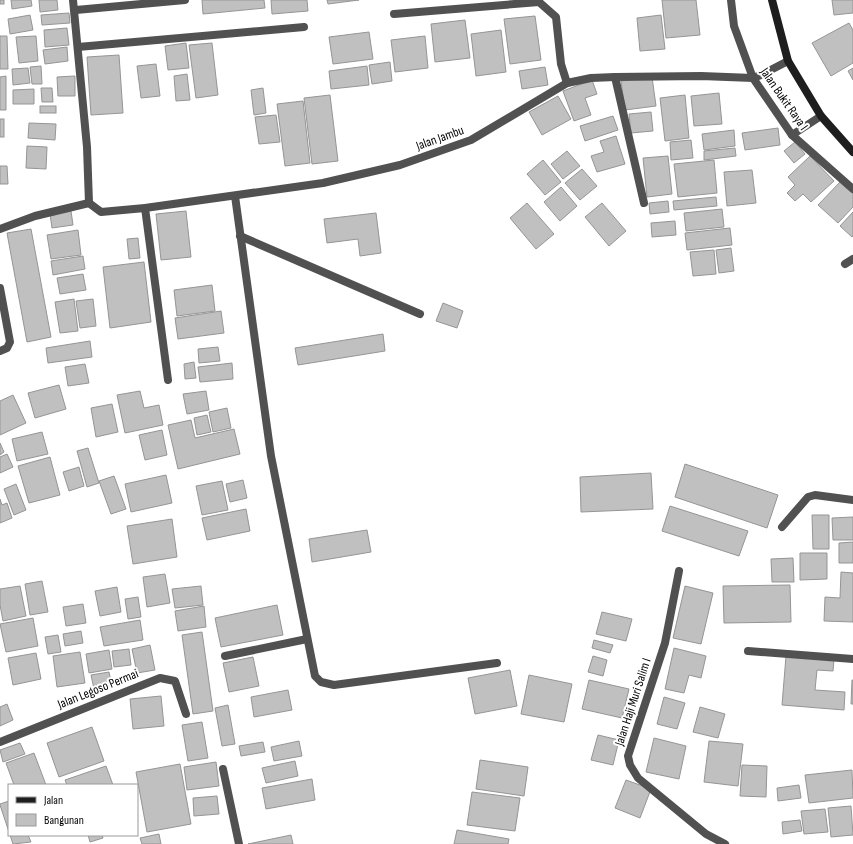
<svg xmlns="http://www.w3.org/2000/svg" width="853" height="844" font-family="'Sofia Sans Condensed',sans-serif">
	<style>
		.building { fill: #c0c0c0; stroke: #959595 }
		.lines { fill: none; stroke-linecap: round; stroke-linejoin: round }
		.lane { stroke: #515151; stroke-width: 8 }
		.street { stroke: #515151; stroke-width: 8 }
		.secondary { stroke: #1e1e1e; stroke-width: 8 }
		.labels { text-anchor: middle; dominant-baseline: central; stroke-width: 4; stroke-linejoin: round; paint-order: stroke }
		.street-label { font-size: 13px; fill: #000; stroke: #fff }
	</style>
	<rect width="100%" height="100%" fill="#fff"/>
	<g class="building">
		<rect x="0" y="0" width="4" height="4"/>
		<path d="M11,0H31L32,6L12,9Z"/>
		<path d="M39,0H57L58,10L40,12Z"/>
		<path d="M202,0H264L265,8L203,14Z"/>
		<path d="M271,0H307L308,11L272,14Z"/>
		<path d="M327,0H359L328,4Z"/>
		<path d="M662,0H696L700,35L666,38Z"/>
		<path d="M832,0H853V13L834,15Z"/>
		<path d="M69,13L70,23L42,25L41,15Z"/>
		<path d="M30,15L33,30L10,34L8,19Z"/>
		<path d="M661,15L665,49L640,51L637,18Z"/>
		<path d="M535,16L541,60L510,64L504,19Z"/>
		<path d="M465,20L470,58L435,62L431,24Z"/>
		<path d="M849,23L853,30V63L831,76L812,43Z"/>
		<path d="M67,28L69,45L45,47L44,30Z"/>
		<path d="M501,30L506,72L476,76L471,34Z"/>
		<path d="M369,32L373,59L333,64L329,37Z"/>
		<path d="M0,36H7L8,69H0Z"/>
		<path d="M36,36L38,61L19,63L16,37Z"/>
		<path d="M425,36L428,68L395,72L391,40Z"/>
		<path d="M186,43L189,68L168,70L165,46Z"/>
		<path d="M212,43L218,95L196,98L189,45Z"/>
		<path d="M67,47L68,61L45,64L43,50Z"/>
		<path d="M119,55L123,113L91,115L87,57Z"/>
		<path d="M390,62L392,81L372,84L369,65Z"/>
		<path d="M156,64L160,96L141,98L137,66Z"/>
		<path d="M41,66L42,84H32L30,67Z"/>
		<path d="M367,66L369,85L331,89L329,71Z"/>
		<path d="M545,67L548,85L522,89L519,71Z"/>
		<path d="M28,68L30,83L13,85L12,69Z"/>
		<path d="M853,68V80L848,71Z"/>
		<path d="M187,74L190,100L176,101L174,76Z"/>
		<path d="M6,76V110H0V77Z"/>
		<path d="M75,76V96H58L57,77Z"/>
		<path d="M652,77L656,106L625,110L621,81Z"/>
		<path d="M592,80L597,94L585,98L591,115L574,121L563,91Z"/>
		<path d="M41,88H52L53,102H42Z"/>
		<path d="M263,88L266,113L254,115L251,90Z"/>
		<path d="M34,89V104H13V90Z"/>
		<path d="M719,93L722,124L694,126L691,96Z"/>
		<path d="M330,95L338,161L312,164L304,98Z"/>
		<path d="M685,95L689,138L665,141L660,98Z"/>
		<path d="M558,96L571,119L542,135L529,112Z"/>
		<path d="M303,101L310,163L285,166L277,104Z"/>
		<rect x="40" y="106" width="16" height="7"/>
		<path d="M651,112L653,131L631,133L629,114Z"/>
		<path d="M276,115L280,142L259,144L255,117Z"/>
		<path d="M613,116L618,130L585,141L580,126Z"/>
		<rect x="0" y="119" width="4" height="18"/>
		<path d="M29,123L56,124L55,140L28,138Z"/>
		<path d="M778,128L780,145L745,150L742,133Z"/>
		<path d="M734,130L735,146L704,150L702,134Z"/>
		<path d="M616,136L625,164L597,172L591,156L604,152L600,141Z"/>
		<path d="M691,140L693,158L671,160L670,142Z"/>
		<path d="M795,142L805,154L794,163L784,151Z"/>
		<path d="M27,146L47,147L46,169L26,168Z"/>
		<path d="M735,148L736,156L704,160V151Z"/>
		<path d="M567,151L580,166L563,179L551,164Z"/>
		<path d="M668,156L672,194L647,197L643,158Z"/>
		<path d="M810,156L834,181L811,202L803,194L795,201L787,193L795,185L788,177Z"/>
		<path d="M543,160L561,182L545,195L527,174Z"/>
		<path d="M714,160L717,193L678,197L674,164Z"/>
		<path d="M0,166H7L8,184H0Z"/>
		<path d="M582,169L597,186L580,200L565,183Z"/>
		<path d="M752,170L756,203L727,206L724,172Z"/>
		<path d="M841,181L853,192V207L838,223L818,205Z"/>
		<path d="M561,187L577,206L560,221L544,202Z"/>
		<path d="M716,197L717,206L674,210L673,201Z"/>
		<path d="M668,201L669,212L650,214L649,203Z"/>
		<path d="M527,203L554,234L536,249L510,218Z"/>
		<path d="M602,203L626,231L609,246L585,217Z"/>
		<path d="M722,209L724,227L686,231L684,213Z"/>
		<path d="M71,211L73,225L52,228L50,214Z"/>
		<path d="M186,211L191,257L161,260L156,214Z"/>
		<path d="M853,212V236L852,237L840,226Z"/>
		<path d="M376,213L381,253L360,256L358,239L327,243L324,219Z"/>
		<path d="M675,221L676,235L652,237L651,223Z"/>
		<path d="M730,228L732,245L687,250L685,233Z"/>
		<path d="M31,229L51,337L27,342L7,233Z"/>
		<path d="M78,230L81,255L51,259L47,235Z"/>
		<path d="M138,238L140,258L129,259L127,239Z"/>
		<path d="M731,248L734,271L719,273L716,250Z"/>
		<path d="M714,250L716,274L693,276L690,252Z"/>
		<path d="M83,256L85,269L53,275L51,261Z"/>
		<path d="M144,262L151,322L110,328L103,267Z"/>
		<path d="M83,274L86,290L60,294L57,278Z"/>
		<path d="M212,285L215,311L177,316L174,290Z"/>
		<path d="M74,299L78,331L60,333L55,302Z"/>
		<path d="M93,299L96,326L80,328L76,301Z"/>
		<path d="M443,303L463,311L457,328L436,321Z"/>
		<path d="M221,311L224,333L178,339L175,318Z"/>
		<path d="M383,334L385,351L298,365L295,348Z"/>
		<path d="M90,341L92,357L48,363L46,348Z"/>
		<path d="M218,347L220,361L199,363L198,349Z"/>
		<path d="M194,362L196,378L185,379L184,364Z"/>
		<path d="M232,363L233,379L200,382L198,367Z"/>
		<path d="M85,364L89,383L68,386L65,367Z"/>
		<path d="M59,385L66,409L35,418L28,393Z"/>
		<path d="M140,391L144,408L159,405L163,425L125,433L117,395Z"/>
		<path d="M206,391L209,410L187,414L183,394Z"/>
		<path d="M13,395L26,423L0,435V401Z"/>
		<path d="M112,404L118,432L96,437L91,408Z"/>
		<path d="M227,408L231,428L213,432L209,412Z"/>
		<path d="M207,415L211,432L197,435L194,418Z"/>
		<path d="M191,420L195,438L234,429L240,454L178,469L168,425Z"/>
		<path d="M162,430L167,455L145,460L139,435Z"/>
		<path d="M42,432L48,454L17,461L12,439Z"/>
		<path d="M0,443L4,452L0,455Z"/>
		<path d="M88,448L99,483L87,487L77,451Z"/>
		<path d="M7,454L13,467L0,473V457Z"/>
		<path d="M50,457L60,495L29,503L18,466Z"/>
		<path d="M685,464L778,495L767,528L675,497Z"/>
		<path d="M79,467L84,486L69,491L63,472Z"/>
		<path d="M651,473L653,509L581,512L580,477Z"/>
		<path d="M166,475L172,503L131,512L125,484Z"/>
		<path d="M114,476L126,509L111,514L99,481Z"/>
		<path d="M243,480L247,498L230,502L226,484Z"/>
		<path d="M222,481L228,510L202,515L196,486Z"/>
		<path d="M16,484L26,510L14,515L4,489Z"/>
		<path d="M0,499L2,505L7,503L12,518L0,523Z"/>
		<path d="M670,506L748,531L739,556L662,531Z"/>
		<path d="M246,509L250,531L207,540L202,518Z"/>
		<path d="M812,515H829V549H813Z"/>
		<path d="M853,517V540H833L832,518Z"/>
		<path d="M172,519L177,557L133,564L127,526Z"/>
		<path d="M367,530L371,552L312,562L309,539Z"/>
		<path d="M853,542V563H839V543Z"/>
		<path d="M800,553H827V579L800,580Z"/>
		<path d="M793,558L794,582H772L771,559Z"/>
		<path d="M841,572L853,573V622L824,621L825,597L840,598Z"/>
		<path d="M165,574L170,603L147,607L143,577Z"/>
		<path d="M42,581L48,612L30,615L25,584Z"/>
		<path d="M790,585L791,622L724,623L723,586Z"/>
		<path d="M20,586L26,616L3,621L0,605V589Z"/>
		<path d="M201,586L203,605L175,608L172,589Z"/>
		<path d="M685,586L713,593L701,644L673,638Z"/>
		<path d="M117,587L121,612L100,616L95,591Z"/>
		<path d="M138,597L141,617L128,619L125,599Z"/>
		<path d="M83,604L86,623L66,626L63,607Z"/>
		<path d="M277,605L283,635L221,647L215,618Z"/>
		<path d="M204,606L206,627L178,631L175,611Z"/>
		<path d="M602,612L632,619L626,641L596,634Z"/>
		<path d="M33,618L38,646L6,652L0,624Z"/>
		<path d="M140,620L143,640L104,646L100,627Z"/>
		<path d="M81,631L83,643L65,646L63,634Z"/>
		<path d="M202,632L213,711L193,714L182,635Z"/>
		<path d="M58,635L61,652L48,654L45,637Z"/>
		<path d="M594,640L613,645L610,653L592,648Z"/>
		<path d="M150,645L155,670L137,673L132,649Z"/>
		<path d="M674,648L706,656L701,678L689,675L684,693L665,689Z"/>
		<path d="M129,649L131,665L114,667L112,651Z"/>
		<path d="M109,650L112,669L89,673L86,654Z"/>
		<path d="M80,652L85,683L57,687L53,656Z"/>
		<path d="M36,653L41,679L13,685L8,658Z"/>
		<path d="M593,656L607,660L603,676L588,672Z"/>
		<path d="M786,656L834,659L833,671L817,670L815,690L845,692L844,710L782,705Z"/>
		<path d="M253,657L259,686L229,692L223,663Z"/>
		<path d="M510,670L517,706L475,714L468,678Z"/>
		<path d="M109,672L112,686L94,689L91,675Z"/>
		<path d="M529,675L572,684L564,722L521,714Z"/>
		<path d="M589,680L629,689L622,718L582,709Z"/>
		<path d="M852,680H853V704H851Z"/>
		<path d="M288,690L292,710L254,717L251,697Z"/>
		<path d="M161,696L164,726L133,729L130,699Z"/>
		<path d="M664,697L685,703L677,729L657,724Z"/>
		<path d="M7,704L13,720L0,726V707Z"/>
		<path d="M228,705L235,744L222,746L215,708Z"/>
		<path d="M700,707L725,714L718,738L693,732Z"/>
		<path d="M202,722L208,758L188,761L182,725Z"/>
		<path d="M92,727L104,761L59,777L47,743Z"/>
		<path d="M598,735L619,740L613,765L591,760Z"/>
		<path d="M654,738L686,746L679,779L646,772Z"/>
		<path d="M299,741L302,756L274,761L271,747Z"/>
		<path d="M709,741L743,744L738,786L704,782Z"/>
		<path d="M263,742L265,752L241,756L239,746Z"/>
		<path d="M20,743L25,754L3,762L0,750Z"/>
		<path d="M34,753L46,785H14L6,763Z"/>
		<path d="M480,760L528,767L524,796L476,789Z"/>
		<path d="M295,761L298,776L266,783L262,768Z"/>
		<path d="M216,762L219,786L187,790L184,767Z"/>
		<path d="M180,764L191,824L147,832L136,772Z"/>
		<path d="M742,765L767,766L766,797L740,796Z"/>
		<path d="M106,766L113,785H67L65,780Z"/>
		<path d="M852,770L853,798L809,803L805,775Z"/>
		<path d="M312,779L315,800L266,809L262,788Z"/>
		<path d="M626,780L651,789L640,818L615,808Z"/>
		<path d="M799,785L801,798L778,801L777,788Z"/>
		<path d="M472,792L520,798L515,831L467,825Z"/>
		<path d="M217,796L219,814L194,816L193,798Z"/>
		<path d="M9,801V832L0,805V804Z"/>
		<path d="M851,806L853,835L831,837L828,808Z"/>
		<path d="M825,809L828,832L804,834L801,811Z"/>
		<path d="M800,820L802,831L783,834L782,822Z"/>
		<path d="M457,830L509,839L508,844H454Z"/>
		<path d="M159,834L161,844H142L140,838Z"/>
		<path d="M10,835H28L31,842L13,844Z"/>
		<path d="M88,835H102L103,838L90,842Z"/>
		<path d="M291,835L293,844H248Z"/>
	</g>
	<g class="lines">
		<g class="lane">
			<path d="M240,236L420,314"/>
			<path d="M845,264L853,259"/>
			<path d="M782,527L808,497L815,495L853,500"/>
			<path d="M225,656L307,639"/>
		</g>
		<g class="street">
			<path d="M73,0L87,147L89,203"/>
			<path d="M731,0L734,26L753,78L792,135L853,189"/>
			<path d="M76,10L185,0"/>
			<path d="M394,14L539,2L556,17L561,64L567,83"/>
			<path d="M78,47L304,27"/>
			<path d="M615,77L644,203"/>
			<path d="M792,135L821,116"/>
			<path d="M235,196L271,456L315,676L321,682L334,685L497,663"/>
			<path d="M89,203L101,212L145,208L323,183L400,165L471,140L567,83L591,78L615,77L701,76L753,78L761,75L788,61"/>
			<path d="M145,208L168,380"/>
			<path d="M0,229L35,216L89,203"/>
			<path d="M0,288L10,342L7,348L0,351"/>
			<path d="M679,571L665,643L628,756L630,765L638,778L706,834L725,844"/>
			<path d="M748,651L853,659"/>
			<path d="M0,742L160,678L175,681L186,714"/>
			<path d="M223,769L239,844"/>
		</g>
		<path class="secondary" d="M772,0L788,61L821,116L853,152"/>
	</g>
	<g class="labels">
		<g class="street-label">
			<text transform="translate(784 99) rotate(55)">Jalan Bukit Raya I</text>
			<text transform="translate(440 138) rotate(-20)">Jalan Jambu</text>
			<text transform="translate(98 689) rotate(-22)">Jalan Legoso Permai</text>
			<text transform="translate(633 702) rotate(-72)">Jalan Haji Muri Salim I</text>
		</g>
	</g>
	<rect x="8" y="784" width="130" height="52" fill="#ffffff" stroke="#999999"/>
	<rect x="16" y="797" width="20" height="6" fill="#1e1e1e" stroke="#999999"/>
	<text x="44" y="804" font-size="12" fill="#000000">Jalan</text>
	<rect x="16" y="814" width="20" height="12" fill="#c0c0c0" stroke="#999999"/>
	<text x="44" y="824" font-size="12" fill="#000000">Bangunan</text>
</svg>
